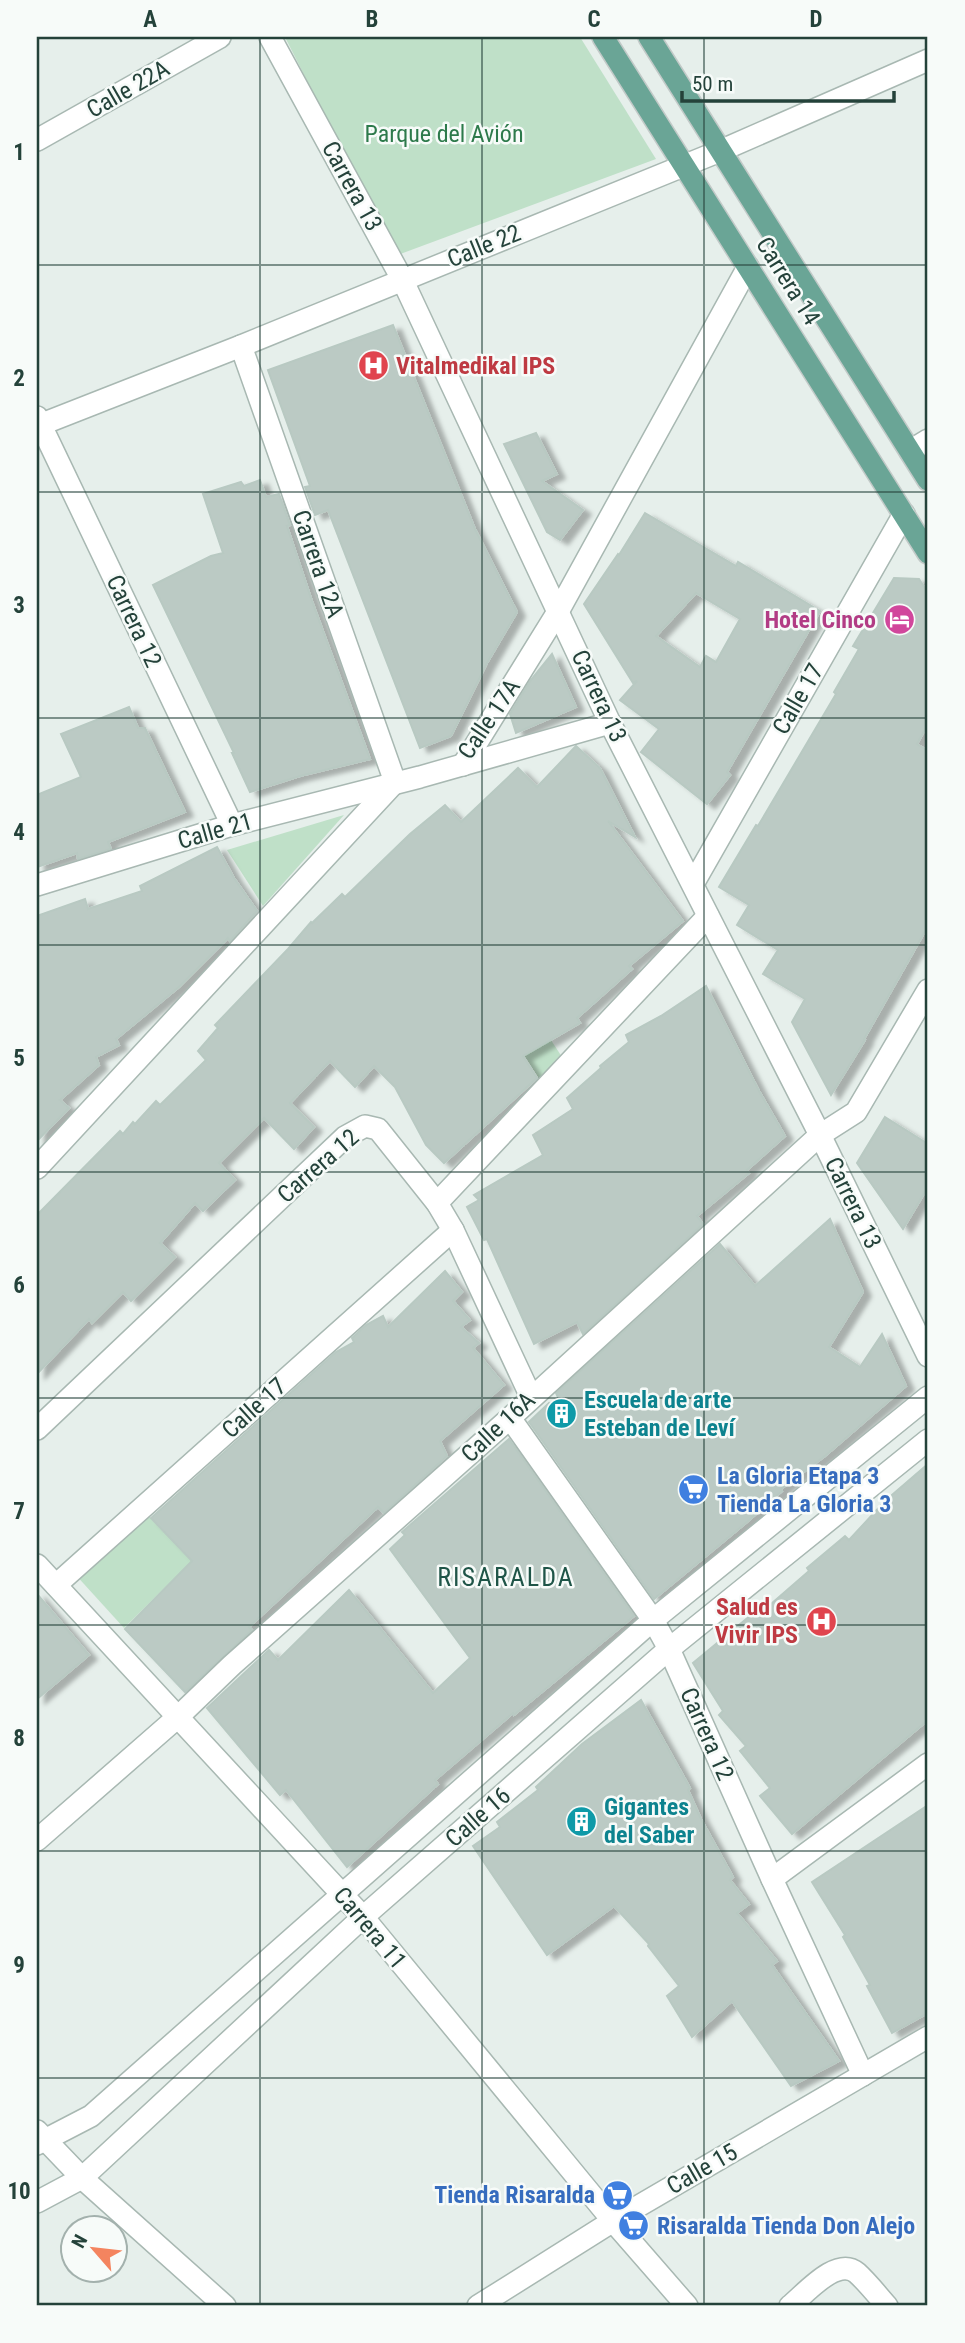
<svg xmlns="http://www.w3.org/2000/svg" width="965" height="2343" font-family="'Roboto Condensed',sans-serif">
	<style>
		.green { fill: #bfe0c8 }
		.building { fill: #bbcac4; stroke: #b8c9c2; stroke-width: 2; fill-rule: evenodd; filter: url(#shadow) }
		.lines { fill: none; stroke-linecap: round; stroke-linejoin: round }
		.minor-casing { stroke: #a8b8b2; stroke-width: 24 }
		.major-casing { stroke: #c2cac8; stroke-width: 24 }
		.minor { stroke: #fff; stroke-width: 21 }
		.major { stroke: #6aa596; stroke-width: 21 }
		.grid { fill: none; stroke: #24423a; stroke-width: 2; stroke-opacity: 0.55 }
		.labels { text-anchor: middle; dominant-baseline: central; stroke-width: 5; stroke-linejoin: round; paint-order: stroke }
		.street-label { font-size: 24px; fill: #24423a; stroke: #f7fbf9 }
		.park-label { font-size: 24px; fill: #2d7a4b; stroke: #f7fbf9 }
		.health-label { font-size: 24px; font-weight: bold; fill: #be3a42; stroke: #f7fbf9; text-anchor: start }
		.hotel-label { font-size: 24px; font-weight: bold; fill: #b23c85; stroke: #f7fbf9; text-anchor: end }
		.culture-label { font-size: 24px; font-weight: bold; fill: #0d838f; stroke: #f7fbf9; text-anchor: start }
		.shop-label { font-size: 24px; font-weight: bold; fill: #366cbe; stroke: #f7fbf9; text-anchor: start }
		.neighbourhood-label { font-size: 26px; letter-spacing: 2px; fill: #1f5548; stroke: #f7fbf9 }
		.neatline { fill: none; stroke: #24423a; stroke-width: 2.5 }
		.grid-label { font-size: 23px; text-anchor: middle; font-weight: bold; fill: #24423a }
	</style>
	<defs>
		<filter id="shadow"><feDropShadow dx="8" dy="4.5" stdDeviation="2" flood-color="#0004"/></filter>
	</defs>
	<rect width="100%" height="100%" fill="#e6efeb"/>
	<g class="green">
		<path d="M285,37H580L656,159L395,256Z"/>
		<path d="M344,815L263,906L227,850Z"/>
		<path d="M492,949L562,1057L540,1080L469,971Z"/>
		<path d="M143,1510L192,1561L124,1628L74,1573Z"/>
	</g>
	<g class="building">
		<path d="M393,325L475,529L517,612L487,663L451,736L420,748L328,510L315,515L305,487L310,486L268,370Z"/>
		<path d="M536,433L557,474L542,481L583,510L560,540L547,532L504,444Z"/>
		<path d="M260,480L266,497L279,494L290,525L287,526L312,601L370,759L300,776L250,792L232,753H234L153,585L211,556L223,553L203,494L241,482L244,486Z"/>
		<path d="M645,513L736,566L738,562L820,611L727,772L730,775L707,804L641,752L659,729L620,700L637,681L633,683L584,604L618,554L619,555ZM696,593L740,619L716,662L706,656L700,667L656,636Z"/>
		<path d="M894,578L919,579L928,593V724L917,744L928,751V926L864,1039L865,1040L831,1095L792,1022L805,999L763,974L778,950L737,925L749,905L719,887L756,825L758,826L836,694L834,692L859,649L853,646Z"/>
		<path d="M552,654L576,707L516,733L510,714L530,681Z"/>
		<path d="M129,707L138,728H145L185,812L108,842L111,849L78,859L77,853L37,867V795L81,777L61,734Z"/>
		<path d="M576,746L600,768L635,837L608,821L683,921L629,966L632,969L577,1018L580,1023L523,1056L537,1078L444,1163L426,1145L395,1087L374,1066L355,1087L330,1061L290,1103L314,1127L294,1149L264,1118L219,1163L235,1180L203,1211L195,1203L160,1243L175,1257L131,1301L123,1292L92,1323L89,1319L37,1374V1215L120,1131L123,1134L133,1122L135,1124L156,1101L160,1105L206,1060L198,1051L218,1028L215,1025L288,949L311,922L312,923L342,894L345,897L410,834L445,805L461,822L518,768L537,787Z"/>
		<path d="M217,847L234,878L257,911L230,941L228,938L179,987L116,1039L119,1045L96,1057L99,1065L60,1100L69,1108L37,1141V916L85,899L88,909L142,891L140,886Z"/>
		<path d="M706,986L759,1091L785,1136L747,1170L749,1173L697,1216L703,1224L583,1334L577,1322L534,1344L487,1239L484,1240L467,1207L479,1200L474,1195L543,1155L533,1135L573,1109L567,1098L601,1068L600,1066L629,1042L626,1035L661,1016Z"/>
		<path d="M885,1117L928,1144V1187L903,1229L857,1163Z"/>
		<path d="M830,1219L863,1292L829,1347L860,1367L882,1334L906,1386L825,1456L781,1489L782,1491L747,1522L654,1599L529,1422L549,1403L561,1418L566,1415L556,1393L720,1244L755,1286Z"/>
		<path d="M445,1271L462,1292L453,1301L470,1320L461,1327L479,1343L473,1348L504,1385L440,1441L447,1456L384,1513L378,1507L249,1627L252,1630L185,1692L125,1629L192,1561L151,1518L336,1352L354,1342L352,1338L366,1325L383,1316L388,1327Z"/>
		<path d="M509,1439L634,1616L514,1715L513,1713L435,1780L438,1784L347,1867L286,1790L280,1795L207,1708L269,1650L278,1660L349,1590L433,1693L470,1658L390,1549L405,1535L402,1532Z"/>
		<path d="M928,1464V1720L792,1834L760,1796L770,1788L740,1751L746,1746L719,1715L723,1711L693,1663L768,1601L771,1604L809,1571L807,1568L845,1536L849,1540L885,1501Z"/>
		<path d="M37,1594L89,1655L37,1699Z"/>
		<path d="M641,1700L690,1788L688,1790L701,1819L733,1877L730,1880L749,1904L737,1913L777,1961L772,1965L839,2061L791,2086L732,2001L692,2037L667,1996L679,1986L648,1946L649,1944L614,1906L547,1955L473,1846L500,1827L497,1822L538,1790L536,1787L582,1744Z"/>
		<path d="M928,1805V2013L892,2033L867,1986L870,1985L843,1937L845,1935L812,1882Z"/>
	</g>
	<g class="lines">
		<defs>
			<g id="minor">
				<path d="M270,37L402,279L610,723L820,1135L928,1356"/>
				<path d="M37,140L220,37"/>
				<path d="M241,346L395,782"/>
				<path d="M37,417L232,825"/>
				<path d="M37,426L241,346L720,151L928,60"/>
				<path d="M910,451L928,440"/>
				<path d="M463,765L559,610L748,267"/>
				<path d="M693,884L904,514"/>
				<path d="M37,885L232,825L420,777L610,723"/>
				<path d="M37,1168L395,782"/>
				<path d="M437,1203L708,916"/>
				<path d="M510,1418L653,1620L669,1649L772,1879L863,2075"/>
				<path d="M37,1429L345,1137L365,1126L378,1129L437,1203L453,1230L531,1397"/>
				<path d="M37,1565L363,1917L613,2221L687,2306"/>
				<path d="M56,1585L453,1230"/>
				<path d="M37,1840L179,1716L232,1665L510,1418L820,1135L856,1112L928,990"/>
				<path d="M772,1879L928,1764"/>
				<path d="M37,2131L82,2178L225,2306"/>
				<path d="M37,2144L91,2116L653,1620L928,1397"/>
				<path d="M37,2202L82,2178L363,1917L669,1649L928,1440"/>
				<path d="M478,2306L613,2221L928,2037"/>
				<path d="M790,2306C806,2293 837,2256 857,2273C868,2283 878,2296 887,2306"/>
			</g>
			<g id="major">
				<path d="M603,37L928,553"/>
				<path d="M649,37L928,480"/>
			</g>
		</defs>
		<use href="#minor" class="minor-casing"/>
		<use href="#major" class="major-casing"/>
		<use href="#minor" class="minor"/>
		<use href="#major" class="major"/>
	</g>
	<path class="grid" d="M260,37V2306M482,37V2306M704,37V2306M37,265H928M37,492H928M37,718H928M37,945H928M37,1172H928M37,1398H928M37,1625H928M37,1851H928M37,2078H928"/>
	<defs>
		<symbol id="hospital-disc" viewBox="-11 -11 22 22"><circle r="9.5" fill="#e0444e" stroke="#f7fbf9"/><path d="M-5-5h3v3.5h4V-5h3V5h-3V1.5h-4V5h-3Z" fill="#fff"/></symbol>
		<symbol id="hotel-disc" viewBox="-11 -11 22 22"><circle r="9.5" fill="#d1479c" stroke="#f7fbf9"/><path d="M-6-4.5h1.5V1H6V5H4.5V3h-9V5H-6ZM-4 0a1.8 1.8 0 1 1 3.6 0ZM.5 0V-2.5h3Q6-2.5 6 0Z" fill="#fff"/></symbol>
		<symbol id="building-disc" viewBox="-11 -11 22 22"><circle r="9.5" fill="#0f9aa8" stroke="#f7fbf9"/><path d="M-4-6H4V6H1V3H-1V6H-4ZM-2.5-4.3h1.7v1.8h-1.7ZM.8-4.3h1.7v1.8H.8ZM-2.5-1h1.7V.8h-1.7ZM.8-1h1.7V.8H.8Z" fill="#fff"/></symbol>
		<symbol id="supermarket-disc" viewBox="-11 -11 22 22"><circle r="9.5" fill="#3f7fe0" stroke="#f7fbf9"/><path d="M-6-5.5h2.5l.6 2H6L4.5 2H-2.5L-4.4-4H-6ZM-1.5 3.2a1.3 1.3 0 1 0 .1 0ZM3 3.2a1.3 1.3 0 1 0 .1 0Z" fill="#fff"/></symbol>
	</defs>
	<g fill-rule="evenodd">
		<use href="#hospital-disc" x="356" y="348" width="35" height="35"/>
		<use href="#hotel-disc" x="882" y="602" width="35" height="35"/>
		<use href="#building-disc" x="544" y="1396" width="35" height="35"/>
		<use href="#supermarket-disc" x="676" y="1472" width="35" height="35"/>
		<use href="#hospital-disc" x="804" y="1604" width="35" height="35"/>
		<use href="#building-disc" x="564" y="1804" width="35" height="35"/>
		<use href="#supermarket-disc" x="600" y="2178" width="35" height="35"/>
		<use href="#supermarket-disc" x="616" y="2208" width="35" height="35"/>
	</g>
	<g class="labels">
		<g class="street-label">
			<text transform="translate(128 89) rotate(-30)">Calle 22A</text>
			<text transform="translate(352 186) rotate(61)">Carrera 13</text>
			<text transform="translate(484 246) rotate(-22)">Calle 22</text>
			<text transform="translate(788 281) rotate(58)">Carrera 14</text>
			<text transform="translate(318 564) rotate(71)">Carrera 12A</text>
			<text transform="translate(134 621) rotate(65)">Carrera 12</text>
			<text transform="translate(599 696) rotate(65)">Carrera 13</text>
			<text transform="translate(798 699) rotate(-60)">Calle 17</text>
			<text transform="translate(489 719) rotate(-56)">Calle 17A</text>
			<text transform="translate(215 831) rotate(-16)">Calle 21</text>
			<text transform="translate(318 1166) rotate(-41)">Carrera 12</text>
			<text transform="translate(853 1203) rotate(64)">Carrera 13</text>
			<text transform="translate(254 1408) rotate(-42)">Calle 17</text>
			<text transform="translate(498 1427) rotate(-43)">Calle 16A</text>
			<text transform="translate(707 1734) rotate(66)">Carrera 12</text>
			<text transform="translate(478 1817) rotate(-41)">Calle 16</text>
			<text transform="translate(370 1928) rotate(50)">Carrera 11</text>
			<text transform="translate(702 2169) rotate(-30)">Calle 15</text>
		</g>
		<g class="park-label">
			<text x="444" y="134">Parque del Avión</text>
		</g>
		<g class="health-label">
			<text x="396" y="366">Vitalmedikal IPS</text>
			<text x="798" y="1607" text-anchor="end">Salud es<tspan x="798" dy="28">Vivir IPS</tspan></text>
		</g>
		<g class="hotel-label">
			<text x="876" y="620">Hotel Cinco</text>
		</g>
		<g class="culture-label">
			<text x="584" y="1400">Escuela de arte<tspan x="584" dy="28">Esteban de Leví</tspan></text>
			<text x="604" y="1807">Gigantes<tspan x="604" dy="28">del Saber</tspan></text>
		</g>
		<g class="shop-label">
			<text x="717" y="1476">La Gloria Etapa 3<tspan x="717" dy="28">Tienda La Gloria 3</tspan></text>
			<text x="595" y="2195" text-anchor="end">Tienda Risaralda</text>
			<text x="657" y="2226">Risaralda Tienda Don Alejo</text>
		</g>
		<g class="neighbourhood-label">
			<text x="506" y="1577">RISARALDA</text>
		</g>
	</g>
	<rect width="965" height="2343" fill="none" stroke="#f7fbf9" stroke-width="77"/>
	<g transform="translate(94 2249) rotate(298)"><circle r="33" fill="#f7fbf9" stroke="#a3b1ad" stroke-width="2"/>
	<path d="M0-5L12 26L0 18L-12 26Z" fill="#f4845f"/>
	<text y="-10" font-size="19" font-weight="bold" text-anchor="middle" fill="#24423a">N</text>
	</g>
	<path d="M682 91v10h212v-10" fill="none" stroke="#24423a" stroke-width="3.5"/>
	<text x="692" y="91" font-size="21" fill="#24423a" stroke="#f7fbf9" stroke-width="5" paint-order="stroke">50 m</text>
	<rect x="38" y="38" width="888" height="2266" class="neatline"/>
	<g class="grid-label">
		<text x="150" y="27">A</text>
		<text x="372" y="27">B</text>
		<text x="594" y="27">C</text>
		<text x="816" y="27">D</text>
		<text x="19" y="160">1</text>
		<text x="19" y="386">2</text>
		<text x="19" y="613">3</text>
		<text x="19" y="840">4</text>
		<text x="19" y="1066">5</text>
		<text x="19" y="1293">6</text>
		<text x="19" y="1519">7</text>
		<text x="19" y="1746">8</text>
		<text x="19" y="1973">9</text>
		<text x="19" y="2199">10</text>
	</g>
</svg>
